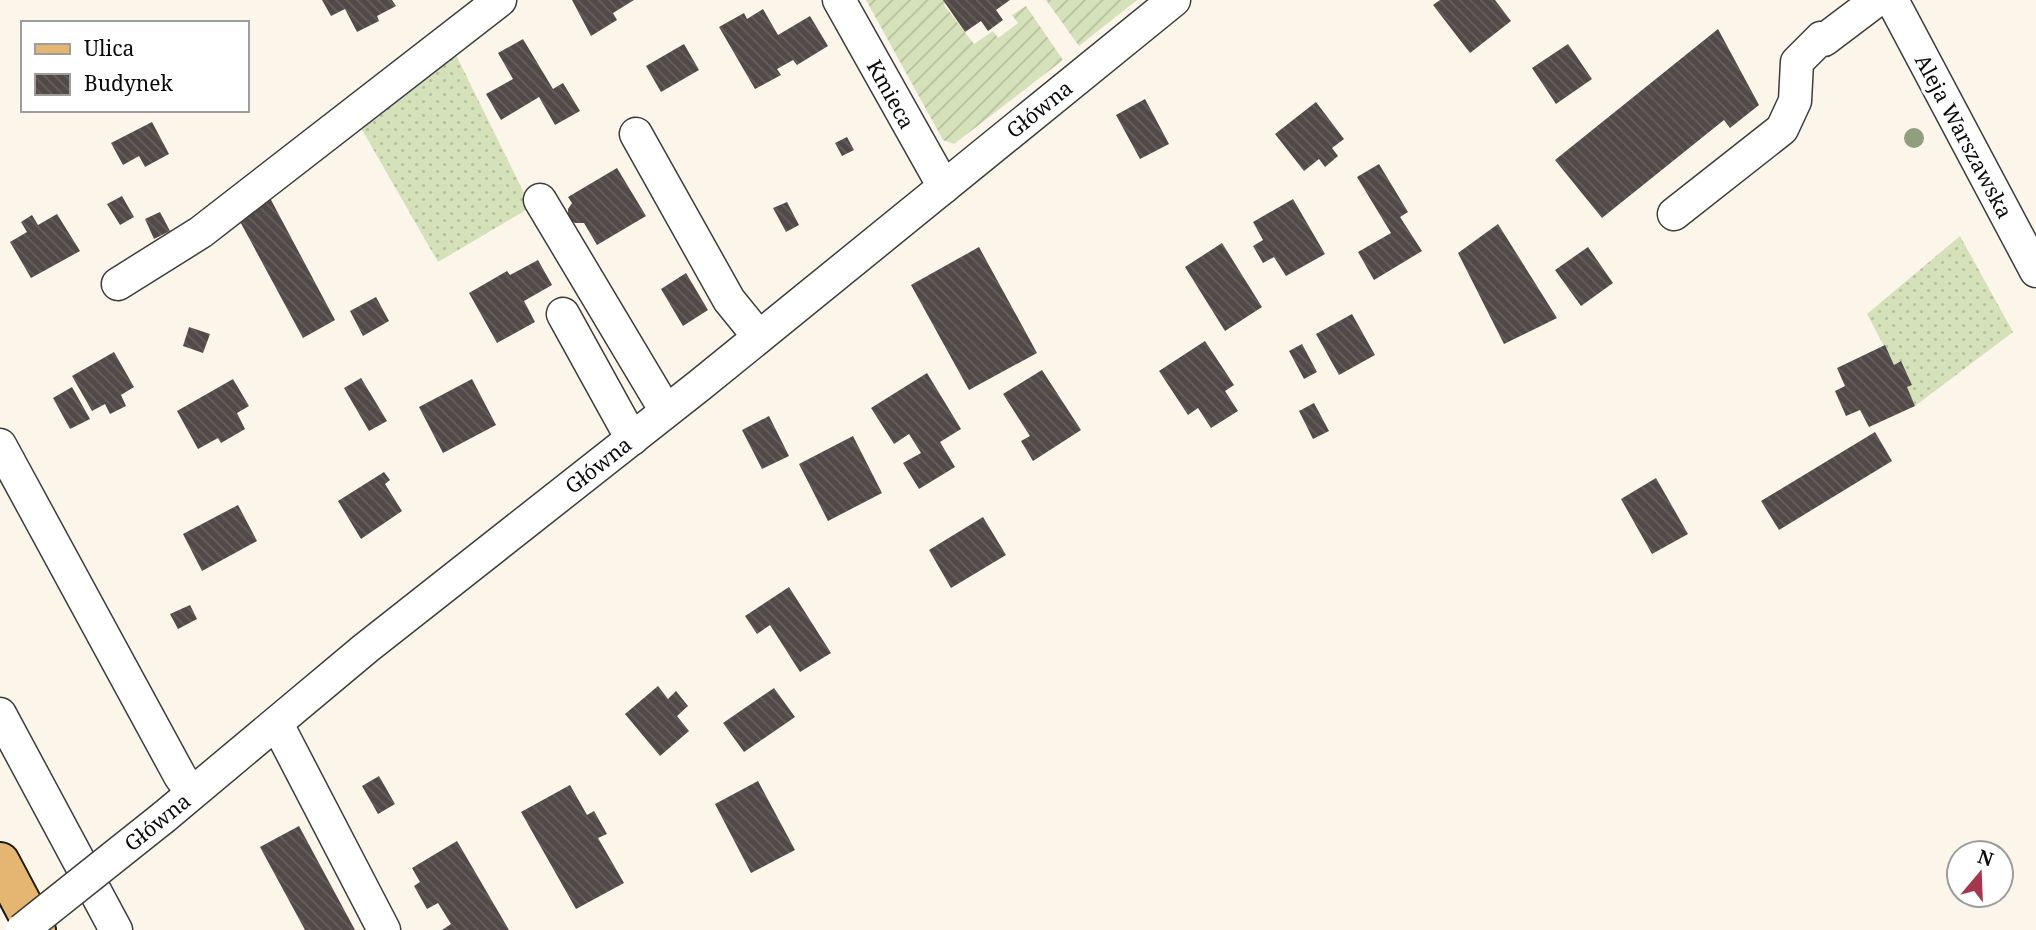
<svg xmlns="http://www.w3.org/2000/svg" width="2036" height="930" font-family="'Noto Serif',serif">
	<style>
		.grass { fill: url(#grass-dots) }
		.garden { fill: url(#garden-furrows) }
		.building { fill: url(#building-back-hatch) }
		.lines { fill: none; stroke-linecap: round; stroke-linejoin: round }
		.minor-casing { stroke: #3d3d3d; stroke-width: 35 }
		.major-casing { stroke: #1b1b1b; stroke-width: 42 }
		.minor { stroke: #fff; stroke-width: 32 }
		.major { stroke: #e5b671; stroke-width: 38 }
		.minor-bridge-casing { stroke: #3d3d3d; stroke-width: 35; stroke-linecap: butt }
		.minor-bridge { stroke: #fff; stroke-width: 32 }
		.tree { fill: #909f7d }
		.labels { text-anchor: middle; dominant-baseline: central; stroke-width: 7; stroke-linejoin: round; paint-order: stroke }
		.street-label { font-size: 21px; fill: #0a0a0a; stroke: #fff }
	</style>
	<defs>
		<pattern id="grass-dots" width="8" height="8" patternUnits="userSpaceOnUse" patternTransform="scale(1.75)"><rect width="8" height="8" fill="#d5e1b9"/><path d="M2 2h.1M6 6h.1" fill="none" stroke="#b6c09e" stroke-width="1.8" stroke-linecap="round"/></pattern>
		<pattern id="garden-furrows" width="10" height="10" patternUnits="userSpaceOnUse" patternTransform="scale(1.75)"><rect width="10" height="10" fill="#d5e1b9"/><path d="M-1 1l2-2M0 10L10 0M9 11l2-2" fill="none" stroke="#b6c09e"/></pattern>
		<pattern id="building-back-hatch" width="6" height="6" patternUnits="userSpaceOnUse" patternTransform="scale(1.75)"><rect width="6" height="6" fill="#514a48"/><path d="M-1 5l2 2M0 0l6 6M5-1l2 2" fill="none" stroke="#65605e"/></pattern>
	</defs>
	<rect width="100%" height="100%" fill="#fcf6ea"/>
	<g class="grass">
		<path d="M456,55L531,207L438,262L361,128Z"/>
		<path d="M1960,236L2013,332L1915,406L1907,387L1912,385L1900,361L1894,365L1867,314Z"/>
	</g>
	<g class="garden">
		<path d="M866,0H951L944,5L974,44L993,31L998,38L1018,23L1012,15L1026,6L1063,60L954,144L943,140Z"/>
		<path d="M1046,0H1137L1079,46Z"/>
	</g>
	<g class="building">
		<path d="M322,0H392L396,6L377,16L379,21L357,32L345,9L331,16Z"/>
		<path d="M572,0H634L613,13L617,20L591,36Z"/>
		<path d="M943,0H1010L996,10L1003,20L988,31L981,21L965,32Z"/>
		<path d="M1440,0H1495L1511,21L1470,53L1433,5Z"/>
		<path d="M763,9L778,35L810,16L828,46L797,65L793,60L777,69L781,75L755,89L719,27L744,13L747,19Z"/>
		<path d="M1718,29L1759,105L1730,128L1724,120L1602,218L1555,160Z"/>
		<path d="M523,39L553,89L563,83L580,111L555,125L539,97L501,120L486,94L513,79L498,53Z"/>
		<path d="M684,44L699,70L661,92L646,66Z"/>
		<path d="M1568,44L1592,79L1556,104L1532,68Z"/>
		<path d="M1145,99L1169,144L1140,159L1116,115Z"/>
		<path d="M1316,102L1344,139L1332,148L1338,156L1325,167L1319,159L1304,171L1275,134Z"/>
		<path d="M152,122L169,154L145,167L139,156L123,165L111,143Z"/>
		<path d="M847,137L854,150L842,156L835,143Z"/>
		<path d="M1379,164L1408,212L1400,217L1422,251L1374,280L1358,252L1391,233L1357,177Z"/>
		<path d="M617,168L646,216L597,245L584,223H575L568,218V209L572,203L568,197Z"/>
		<path d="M122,196L134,217L120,225L107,204Z"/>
		<path d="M270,198L335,320L303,338L237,216Z"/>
		<path d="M1293,199L1325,254L1286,276L1274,257L1263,263L1253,246L1263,240L1253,222Z"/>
		<path d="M787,202L799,225L786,232L773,208Z"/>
		<path d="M160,212L170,231L154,239L145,219Z"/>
		<path d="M57,214L80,251L31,278L10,242L27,232L21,222L32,215L38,225Z"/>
		<path d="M1498,224L1557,318L1504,344L1458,253Z"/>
		<path d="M1222,243L1262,307L1225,331L1185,267Z"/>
		<path d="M979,247L1037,353L969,390L911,285Z"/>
		<path d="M1588,247L1613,283L1581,306L1555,270Z"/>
		<path d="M538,260L552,285L524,301L535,322L497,343L469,293L507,271L510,275Z"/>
		<path d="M686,273L708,310L683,326L661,289Z"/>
		<path d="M376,297L389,321L363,336L350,311Z"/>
		<path d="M1352,314L1375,355L1339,375L1316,334Z"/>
		<path d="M189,327L210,334L203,353L183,346Z"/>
		<path d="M1205,341L1234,385L1225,391L1238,411L1211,428L1198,408L1188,415L1159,371Z"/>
		<path d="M1302,344L1317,372L1304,379L1289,351Z"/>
		<path d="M1885,345L1894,365L1901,361L1912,385L1907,387L1915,406L1869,427L1860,410L1846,416L1835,391L1845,386L1837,368Z"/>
		<path d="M114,352L134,387L121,395L126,406L110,414L105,404L92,411L72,376Z"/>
		<path d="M1042,370L1081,430L1033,461L1021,441L1030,436L1003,394Z"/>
		<path d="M927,373L961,429L940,442L955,467L919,489L903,463L921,453L909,434L894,444L871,408Z"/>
		<path d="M361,378L387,421L369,431L344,388Z"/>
		<path d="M233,379L249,406L237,413L245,429L221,443L218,438L198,449L177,411Z"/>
		<path d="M472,379L496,425L443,453L419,407Z"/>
		<path d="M72,387L90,419L70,429L53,398Z"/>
		<path d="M1314,403L1329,431L1313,439L1299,411Z"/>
		<path d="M769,416L789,456L762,469L742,430Z"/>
		<path d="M1875,432L1892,461L1779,530L1761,501Z"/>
		<path d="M853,436L882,493L828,521L799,464Z"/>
		<path d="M384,472L390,480L385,484L402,511L361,539L338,501Z"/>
		<path d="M1656,478L1688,534L1652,554L1621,499Z"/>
		<path d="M238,505L257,541L202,571L183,534Z"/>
		<path d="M983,517L1006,555L951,588L929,550Z"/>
		<path d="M789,587L831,653L800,672L770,625L757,634L745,616Z"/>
		<path d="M190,605L197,619L178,629L170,614Z"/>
		<path d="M658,686L668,699L676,691L688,706L677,716L689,731L660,756L625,714Z"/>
		<path d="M774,688L795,717L744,752L723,723Z"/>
		<path d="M379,776L395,804L378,814L362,786Z"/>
		<path d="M758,781L795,850L751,873L715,804Z"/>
		<path d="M570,785L587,815L594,811L607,834L598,838L624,883L576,909L521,812Z"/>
		<path d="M299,826L355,930H305L260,847Z"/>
		<path d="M457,841L509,930H442L451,924L438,903L427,909L414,886L420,882L412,868Z"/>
	</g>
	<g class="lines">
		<defs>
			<g id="minor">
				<path d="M839,0L944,187"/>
				<path d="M1892,0L2036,271"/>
				<path d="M636,134L729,300L759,337"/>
				<path d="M540,200L666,411"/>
				<path d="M1674,214L1782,129L1795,101L1797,62L1821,38L1824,40L1877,0"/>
				<path d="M118,284L201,232L500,0"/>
				<path d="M563,314L632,439"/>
				<path d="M0,445L180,776L192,793"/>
				<path d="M0,714L116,930"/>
				<path d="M277,724L384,930"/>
				<path d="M164,817L366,648L700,385L1174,0"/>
			</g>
			<path id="major" d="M0,862L36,930"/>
		</defs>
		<use href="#minor" class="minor-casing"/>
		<use href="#major" class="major-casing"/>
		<use href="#minor" class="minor"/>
		<use href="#major" class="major"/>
		<defs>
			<path id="minor-bridge" d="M22,930L164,817"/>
		</defs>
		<use href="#minor-bridge" class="minor-bridge-casing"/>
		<use href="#minor-bridge" class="minor-bridge"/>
	</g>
	<circle class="tree" cx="1914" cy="138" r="10"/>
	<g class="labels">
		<g class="street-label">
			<text transform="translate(891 94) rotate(61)">Kmieca</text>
			<text transform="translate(1039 109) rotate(-39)">Główna</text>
			<text transform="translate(1964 136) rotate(62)">Aleja Warszawska</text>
			<text transform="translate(598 465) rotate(-38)">Główna</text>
			<text transform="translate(157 822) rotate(-39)">Główna</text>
		</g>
	</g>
	<rect x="21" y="21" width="228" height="91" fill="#ffffff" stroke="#9d9d9d" stroke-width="2"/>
	<rect x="35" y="44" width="35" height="10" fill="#e5b671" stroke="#9d9d9d" stroke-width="2"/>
	<text x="84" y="56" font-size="21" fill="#0a0a0a">Ulica</text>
	<rect x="35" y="74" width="35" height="21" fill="url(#building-back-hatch)" stroke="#9d9d9d" stroke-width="2"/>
	<text x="84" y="91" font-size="21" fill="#0a0a0a">Budynek</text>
	<g transform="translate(1980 874) rotate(19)"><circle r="33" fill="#ffffff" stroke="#9d9d9d" stroke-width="2"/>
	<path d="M0-5L12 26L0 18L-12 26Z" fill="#a6364e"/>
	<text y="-10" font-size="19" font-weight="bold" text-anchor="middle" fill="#0a0a0a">N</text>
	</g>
</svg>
